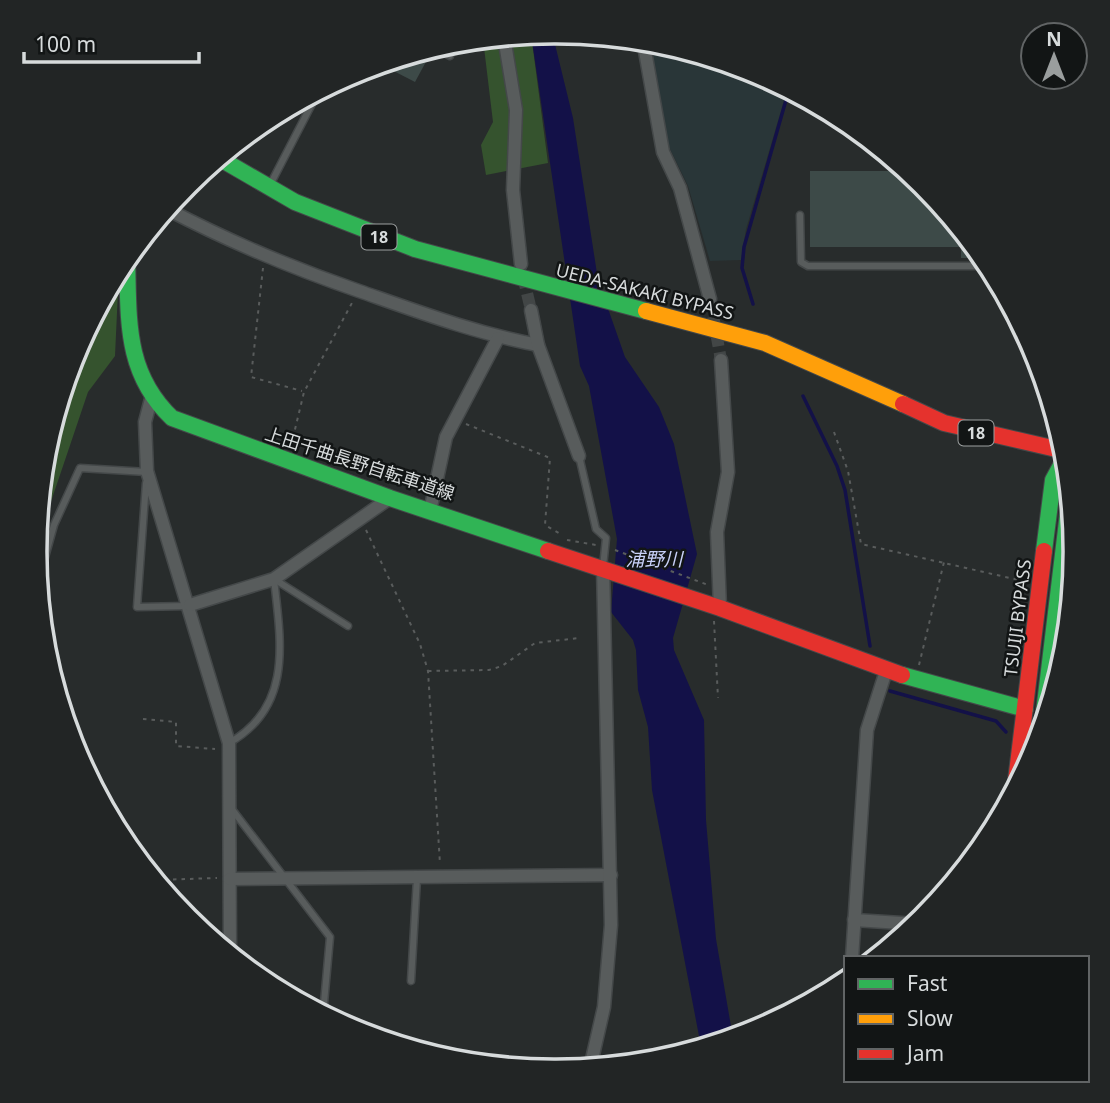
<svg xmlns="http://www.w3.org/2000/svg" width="1110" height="1103" font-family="'Noto Sans','Noto Sans JP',sans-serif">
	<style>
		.built { fill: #293638 }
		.green { fill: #35532e }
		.water { fill: #131148 }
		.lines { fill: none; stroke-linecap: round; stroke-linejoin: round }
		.stream { stroke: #131148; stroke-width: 3.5 }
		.building { fill: #3d4a48 }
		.street-tunnel { stroke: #424646; stroke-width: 12; stroke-dasharray: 12 6; stroke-linecap: butt }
		.lane-casing { stroke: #444849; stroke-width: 9 }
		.street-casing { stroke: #444849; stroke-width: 15 }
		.fast-casing { stroke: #444849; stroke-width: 18 }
		.slow-casing { stroke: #444849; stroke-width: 18 }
		.jam-casing { stroke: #444849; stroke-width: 18 }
		.path { stroke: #595c5c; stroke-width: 2; stroke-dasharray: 3.5 5; stroke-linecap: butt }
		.lane { stroke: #585c5c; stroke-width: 6 }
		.street { stroke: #585c5c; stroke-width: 12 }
		.fast { stroke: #30b455; stroke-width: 16 }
		.slow { stroke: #ff9f0a; stroke-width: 16 }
		.jam { stroke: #e5322d; stroke-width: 16 }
		.labels { text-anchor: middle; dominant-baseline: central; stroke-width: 5; stroke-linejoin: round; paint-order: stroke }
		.shield { fill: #121515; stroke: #9ca0a0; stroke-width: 2 }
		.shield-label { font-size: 16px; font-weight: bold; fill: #d7dbdc }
		.street-label { font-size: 18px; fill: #d7dbdc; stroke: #121515 }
		.water-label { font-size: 19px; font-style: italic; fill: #c8d1f8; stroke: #121515 }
		.rim { fill: none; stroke: #d7dbdc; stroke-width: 3.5 }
	</style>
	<rect width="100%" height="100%" fill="#282c2c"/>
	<path class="built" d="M649,41L754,71L783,87L786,94L746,229L741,260L710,261L688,186L666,141Z"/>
	<g class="green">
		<path d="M531,34L548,163L486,175L481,145L493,122L483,39Z"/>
		<path d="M119,269L115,356L88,392L36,546L45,450L75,352Z"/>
	</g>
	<path class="water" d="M552,32L573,118L598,280L625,357L659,407L674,444L697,554L673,638L674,650L704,720L706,820L716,939L733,1038L710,1045L699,1036L652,790L648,727L638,690L636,650L633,640L611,612L617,539L589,386L580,366L531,34Z"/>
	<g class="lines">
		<g class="stream">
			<path d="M789,94L792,101L813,103"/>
			<path d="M753,304L742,268L744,247L788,93L787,89"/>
			<path d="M803,396L837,466L845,490L870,646"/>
			<path d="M890,691L996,721L1006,732"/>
		</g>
	</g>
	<g class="building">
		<path d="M417,53L428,58L415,82L380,64Z"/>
		<path d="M810,171H907L923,184L984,258H961V247H810Z"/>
	</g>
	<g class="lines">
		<g class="street-tunnel">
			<path d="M523,276L531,310"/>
			<path d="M710,299L721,360"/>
		</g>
		<defs>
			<g id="lane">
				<path d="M434,47L450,56"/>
				<path d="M271,183L315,98L324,93"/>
				<path d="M800,215L801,262L808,266H989"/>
				<path d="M579,456L596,529L606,538L603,567"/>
				<path d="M146,483L137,607L187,606"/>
				<path d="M274,579L348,626"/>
				<path d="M38,582L54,525L80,468L147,472"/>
				<path d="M229,743C293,707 281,642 274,579"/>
				<path d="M231,808L330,937L324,1003L327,1017"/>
				<path d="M411,981L417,878"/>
			</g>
			<g id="street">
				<path d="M504,37L516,110L513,190L521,264"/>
				<path d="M643,40L663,152L680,188L710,299"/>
				<path d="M167,209C230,242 292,268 359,291C419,312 475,333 538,345"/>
				<path d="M531,310L538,345L579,456"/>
				<path d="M151,399L145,422L147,471L229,743L230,954"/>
				<path d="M430,511L446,437L498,338"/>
				<path d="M190,605L274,579L390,498"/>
				<path d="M720,608L717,532L728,472L721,360"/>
				<path d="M45,651V645"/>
				<path d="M230,879L611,875"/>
				<path d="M854,920L917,924"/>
				<path d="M852,958L867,730L886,671"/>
				<path d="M590,1068L604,1007L611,925L603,567"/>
			</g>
			<g id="fast">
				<path d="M219,158L295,202L415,249L646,311"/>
				<path d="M127,257C129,319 124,372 172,418L390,498L548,551"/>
				<path d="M1044,551L1053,480L1066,456"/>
				<path d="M902,675L1025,709"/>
				<path d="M1042,729L1070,496"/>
			</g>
			<path id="slow" d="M646,311L765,343L903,404"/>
			<g id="jam">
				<path d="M903,404L944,423L1065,451"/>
				<path d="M548,551L720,608L902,675"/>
				<path d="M1015,789L1044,551"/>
			</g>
		</defs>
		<use href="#lane" class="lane-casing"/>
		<use href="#street" class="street-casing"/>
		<use href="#fast" class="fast-casing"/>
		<use href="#slow" class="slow-casing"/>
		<use href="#jam" class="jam-casing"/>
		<g class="path">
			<path d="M263,268L251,377L302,391"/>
			<path d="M466,424L550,458L545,525L562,535"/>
			<path d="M834,432L848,471L861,544L1023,581"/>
			<path d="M291,446L304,392L353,301"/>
			<path d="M366,530L420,644L428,671L440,864"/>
			<path d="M567,540L596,545"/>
			<path d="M615,550L708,585"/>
			<path d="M714,621L718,698"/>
			<path d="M919,665L944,562"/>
			<path d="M428,671L489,670L502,666L535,643L579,638"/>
			<path d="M143,719L176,722V746L215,749"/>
			<path d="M156,880L217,878"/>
		</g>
		<use href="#lane" class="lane"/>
		<use href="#street" class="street"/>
		<use href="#fast" class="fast"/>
		<use href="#slow" class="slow"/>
		<use href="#jam" class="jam"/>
	</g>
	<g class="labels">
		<g class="shield">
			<rect x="361.5" y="224.5" width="35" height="25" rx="5"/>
			<rect x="958.5" y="420.5" width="35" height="25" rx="5"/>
		</g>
		<g class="shield-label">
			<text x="379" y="237">18</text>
			<text x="976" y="433">18</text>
		</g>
		<g class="street-label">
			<text transform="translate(645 291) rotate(14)">UEDA-SAKAKI BYPASS</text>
			<text transform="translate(360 463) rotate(18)">上田千曲長野自転車道線</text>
			<text transform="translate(1017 618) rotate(-83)">TSUIJI BYPASS</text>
		</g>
		<g class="water-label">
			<text x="654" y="559">浦野川</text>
		</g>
	</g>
	<path d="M0 0H1110V1103H0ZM554 44H556A507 507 0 0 1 1063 551V552A507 507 0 0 1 556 1059H554A507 507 0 0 1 47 552V551A507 507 0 0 1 554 44Z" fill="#222525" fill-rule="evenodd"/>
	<path class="rim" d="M554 44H556A507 507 0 0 1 1063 551V552A507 507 0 0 1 556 1059H554A507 507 0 0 1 47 552V551A507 507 0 0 1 554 44Z"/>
	<rect x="844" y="956" width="245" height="126" fill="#121515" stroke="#616465" stroke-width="2"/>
	<rect x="858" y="979" width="35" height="10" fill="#30b455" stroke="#616465" stroke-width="2"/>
	<text x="907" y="991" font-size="21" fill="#d7dbdc">Fast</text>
	<rect x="858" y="1014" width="35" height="10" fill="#ff9f0a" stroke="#616465" stroke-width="2"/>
	<text x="907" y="1026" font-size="21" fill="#d7dbdc">Slow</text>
	<rect x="858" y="1049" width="35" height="10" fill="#e5322d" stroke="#616465" stroke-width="2"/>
	<text x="907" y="1061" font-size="21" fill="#d7dbdc">Jam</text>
	<g transform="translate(1054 56)"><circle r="33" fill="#121515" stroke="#616465" stroke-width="2"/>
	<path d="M0-5L12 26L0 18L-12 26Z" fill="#9a9e9e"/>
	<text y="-10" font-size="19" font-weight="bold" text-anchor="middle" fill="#d7dbdc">N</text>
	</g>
	<path d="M24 52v10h175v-10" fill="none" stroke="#d7dbdc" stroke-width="3.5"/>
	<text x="35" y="52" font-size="21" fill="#d7dbdc" stroke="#121515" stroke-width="5" paint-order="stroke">100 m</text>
</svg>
